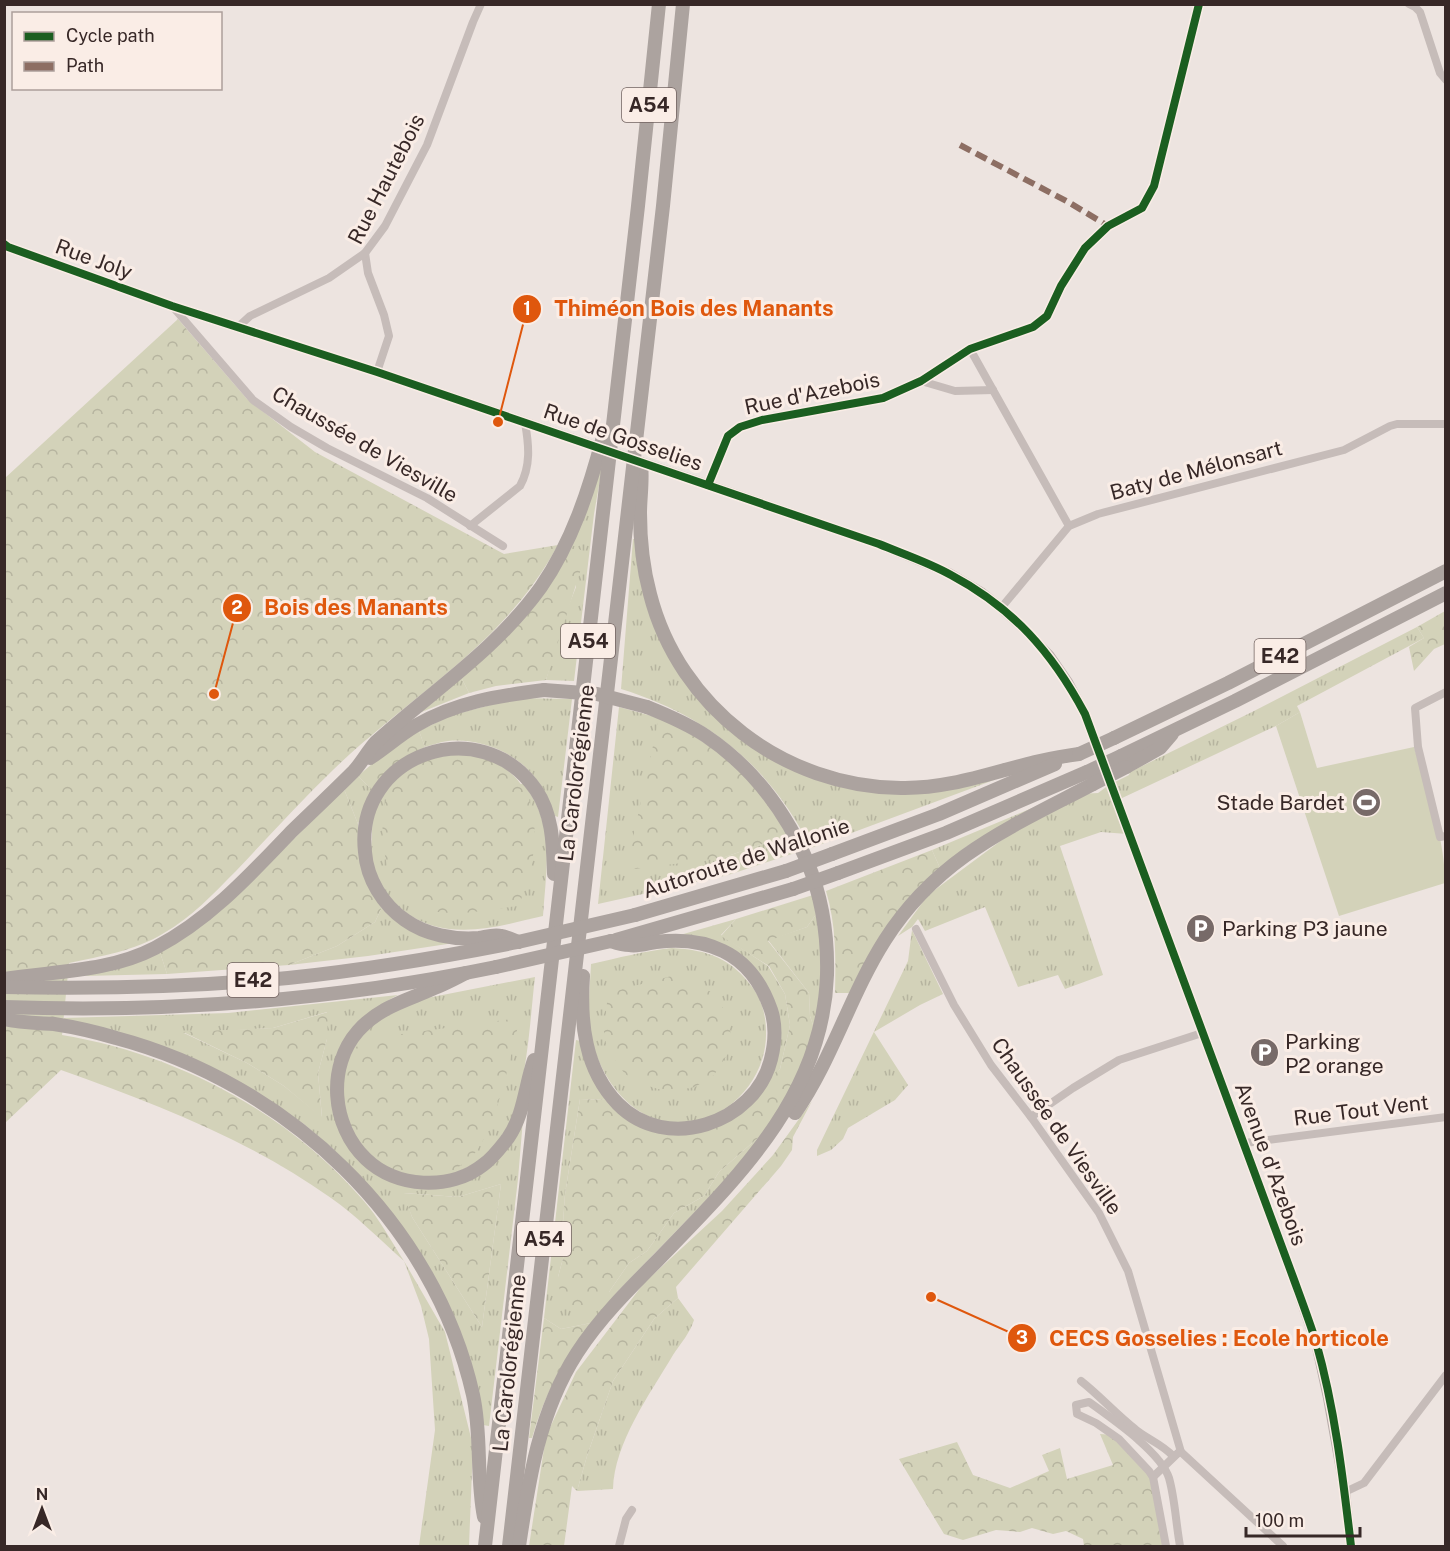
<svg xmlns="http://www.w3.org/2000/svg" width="1450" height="1551" font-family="'Public Sans',sans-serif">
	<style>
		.grass { fill: url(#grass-tufts); fill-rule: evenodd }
		.forest { fill: url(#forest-crowns) }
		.pitch { fill: #d3d2b9 }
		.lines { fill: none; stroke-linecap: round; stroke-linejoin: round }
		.street { stroke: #c6bcb9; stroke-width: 8 }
		.secondary { stroke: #b7aca9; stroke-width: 10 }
		.highway { stroke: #aca39f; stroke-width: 14 }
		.secondary-bridge { stroke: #b7aca9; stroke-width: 10 }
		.highway-bridge { stroke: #aca39f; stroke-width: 14 }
		.quiet { stroke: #8d6e63; stroke-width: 6; stroke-dasharray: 12 6; stroke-linecap: butt }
		.cycleway-casing { stroke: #faede6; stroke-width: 11 }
		.cycleway { stroke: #1b5e20; stroke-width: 8 }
		.labels { text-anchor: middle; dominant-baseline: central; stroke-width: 6; stroke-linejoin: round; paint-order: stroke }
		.shield { fill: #faede6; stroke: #726360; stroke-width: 1.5 }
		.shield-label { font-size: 20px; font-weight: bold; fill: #372827 }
		.street-label { font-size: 21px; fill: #372827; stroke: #faede6 }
		.poi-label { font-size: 21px; fill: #372827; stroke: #faede6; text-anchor: start }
		.leader { fill: none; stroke: #df570d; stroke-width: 2 }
		.callout-dot { fill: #df570d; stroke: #faede6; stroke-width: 2 }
		.mark-label { font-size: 18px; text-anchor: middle; font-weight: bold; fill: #fff }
		.callout-label { font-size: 22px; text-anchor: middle; font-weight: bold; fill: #df570d; stroke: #faede6; stroke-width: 6; stroke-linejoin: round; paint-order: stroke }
	</style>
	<defs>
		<pattern id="grass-tufts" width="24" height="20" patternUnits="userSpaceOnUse" patternTransform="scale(1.5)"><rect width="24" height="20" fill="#d3d2b9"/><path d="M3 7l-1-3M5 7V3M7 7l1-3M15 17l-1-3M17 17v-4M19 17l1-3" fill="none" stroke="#b6b49f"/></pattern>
		<pattern id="forest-crowns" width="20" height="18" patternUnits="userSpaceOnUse" patternTransform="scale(1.5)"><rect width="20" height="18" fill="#d3d2b9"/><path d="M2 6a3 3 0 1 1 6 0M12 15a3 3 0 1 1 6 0" fill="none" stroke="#b6b49f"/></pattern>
	</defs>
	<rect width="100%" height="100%" fill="#ede4e0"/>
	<g class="grass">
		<path d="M604,457L594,514L574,681L546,680L561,625L576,587L572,545Z"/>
		<path d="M633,539H637L655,622L737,734L851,787L994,780L811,848C770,766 708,716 621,689Z"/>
		<path d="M1417,627L1424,638L1297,706L1300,712L1276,726L1120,799L1115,782L1129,775L1130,772L1252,712Z"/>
		<path d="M461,677L469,693L419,713Z"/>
		<path d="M518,698L572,699L558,817L555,816C549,802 543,787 533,775C513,751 478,738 448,741C440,742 432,745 425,747L419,731L452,715Z"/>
		<path d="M619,707L659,718L722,858L789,835L798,852L728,875L598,904Z"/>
		<path d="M358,776L372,790L358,824L344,789Z"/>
		<path d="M394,781L523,784C556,823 546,869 543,916C507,924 471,936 434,926C404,918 376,890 371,858C370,851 372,843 372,835C372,829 372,823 373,817C377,803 385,793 394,781Z"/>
		<path d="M1109,785L1127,834L1101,832L1060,846L1103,975L1065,989L1058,975L1018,987L985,907L925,931L918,919L912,927L898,936L928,895L1022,825L1080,794L1098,793Z"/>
		<path d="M1044,803L966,847L940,868L932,850Z"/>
		<path d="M382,907L454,943L368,956L289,965L337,946L375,922Z"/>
		<path d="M817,913L823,971L814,1028L810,1016L809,993L768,940L807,927Z"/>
		<path d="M736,919L721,935L768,966L785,994L790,1025L780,1069L768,1079L778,1044L754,970L673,937Z"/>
		<path d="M912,930L943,994L920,1005L874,1032L908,1085L895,1100L848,1128L843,1139L831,1150L817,1156V1150L908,961Z"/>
		<path d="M672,948C708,950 731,958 753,988C762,1000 766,1017 766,1031C768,1093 702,1144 644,1114C617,1099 600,1070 592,1042C586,1017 590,989 591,964C618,958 644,951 672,948Z"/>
		<path d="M160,952L167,974L84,976L133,963Z"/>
		<path d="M535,977C529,1025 527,1116 492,1150C478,1164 461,1171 444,1177L351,1049L368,1028L393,1010L422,999Z"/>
		<path d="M398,995C377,1006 361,1017 347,1037L350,1150L466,1180L523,1119L518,1179L489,1426L483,1425L424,1261L406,1232L382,1202L332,1148L304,1124L273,1104L178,1052L110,1031L64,1021V1018L228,1013ZM327,1012V1039L318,1073L322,1117L284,1086L247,1063L184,1033L273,1028ZM501,1184L482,1327L412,1217L404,1193L458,1197Z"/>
		<path d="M576,1040L581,1041L608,1100L580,1099L565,1194L563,1223L566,1247L558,1277L609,1292L629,1263L647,1251L674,1213L704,1196L719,1172L768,1129L721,1185L619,1290L591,1323L561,1329L544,1318Z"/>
		<path d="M404,1261L445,1332L473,1446L469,1546H419L435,1430L429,1339L421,1306Z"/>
		<path d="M678,1298L694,1320C690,1333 681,1343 673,1355C650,1394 614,1443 613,1489L577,1491L587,1456L613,1381L654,1319Z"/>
	</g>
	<g class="forest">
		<path d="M178,319L247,399L315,452L504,554L558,545C503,646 413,693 334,769C300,802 268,837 236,871C213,894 192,917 164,933C135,951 101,956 69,963L62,1035C177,1054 287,1112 363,1200C379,1218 391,1241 404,1261C380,1240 357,1216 331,1198C248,1139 156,1104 61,1070L5,1123V478Z"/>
		<path d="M572,545L586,553L546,680L496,686L469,693L461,677Z"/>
		<path d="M1445,611V644L1434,649L1414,671L1409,647L1424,638L1417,627Z"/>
		<path d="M659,718C695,734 731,758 756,789C768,804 778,820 789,835L722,858L626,870Z"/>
		<path d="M419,731L425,747C401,759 388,768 372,790L358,776L387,751Z"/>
		<path d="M454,754C465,755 477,755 486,759C532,775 540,818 532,862C530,877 523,892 519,906C488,909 453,919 423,908C417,906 407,901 403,896C380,872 376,810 393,783C406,762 433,758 454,754Z"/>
		<path d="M344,789L358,824L359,855L382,907L375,922L337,946L289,965L167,974L160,952L226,906Z"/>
		<path d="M932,850L940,868L851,993H835C836,958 836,924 826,891Z"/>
		<path d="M813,895L817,913L807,927L768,941L809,993L810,1016L814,1028L796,1082L768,1129L719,1172L704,1196L674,1213L647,1251L629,1263L609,1292L590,1307L571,1310L560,1294L558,1277L566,1247L563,1223L565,1194L580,1099L608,1100L624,1114L693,1132L780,1069L790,1025L785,994L769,966L721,936L736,919Z"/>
		<path d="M679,974L711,992L728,1015L731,1037L727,1055L714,1075L695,1087L668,1092L642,1084L625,1074L607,1049L604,1032L608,993Z"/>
		<path d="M328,1012L327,1039L318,1073L322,1118L284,1086L247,1063L183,1032L273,1028Z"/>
		<path d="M520,1018C510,1057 498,1123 475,1153C471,1158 448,1176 442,1177C420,1181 385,1171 369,1156C356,1143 345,1121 342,1103C339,1085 346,1066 351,1049L380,1037Z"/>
		<path d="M812,1101L793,1137L792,1150L781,1166L676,1287L678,1298L654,1319L613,1381L587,1456L577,1491L572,1486L564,1546H529L546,1436L576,1372L644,1283L722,1211L773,1155Z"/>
		<path d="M501,1184L482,1327L412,1217L403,1193L458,1197Z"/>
		<path d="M544,1318L561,1329L591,1323C564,1359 544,1395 532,1438H529Z"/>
		<path d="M1100,1434L1113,1435L1152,1475L1164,1546H1084L1083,1539L1066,1531L1053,1534L1032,1528L1020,1532L996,1530L963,1540L944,1534L899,1459L957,1442L973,1475L1010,1488L1049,1471L1042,1455L1060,1448L1067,1479L1113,1465Z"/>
	</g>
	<path class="pitch" d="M1300,712L1317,768L1414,747C1427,791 1445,837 1445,883L1339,916L1276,726Z"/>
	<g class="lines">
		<g class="street">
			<path d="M1409,4L1415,7L1420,12L1440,73L1446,80"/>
			<path d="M365,253L368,273L384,315L389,336L377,372"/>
			<path d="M173,307L253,400L291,427L327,448L427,498L503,546"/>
			<path d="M238,327L250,316L329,278L365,253L385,226L427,145L473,22L481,4"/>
			<path d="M970,349L1069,526"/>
			<path d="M921,381L955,391L993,390"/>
			<path d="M708,485L728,436L740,427L762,420L883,398L921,381L970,349L1033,327L1047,316L1061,286L1085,248L1108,226L1142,208L1154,186L1199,4"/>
			<path d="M470,526L520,486C531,466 529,445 525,423"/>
			<path d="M1001,608L1069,526L1098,514L1344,450L1390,426L1397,424H1446"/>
			<path d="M1446,692L1415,708L1418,747L1440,837L1446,836"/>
			<path d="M916,929L954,1005L991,1065L1031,1117L1099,1213L1128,1271L1181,1452"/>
			<path d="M1031,1117L1073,1088L1119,1060L1202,1033"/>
			<path d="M1245,1143L1446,1117"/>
			<path d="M1081,1381C1100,1396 1116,1414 1135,1429C1147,1439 1162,1444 1173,1456"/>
			<path d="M1181,1452L1283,1546"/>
			<path d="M1153,1477L1178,1453"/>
			<path d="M1345,1492L1364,1483L1446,1375"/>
			<path d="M619,1546L626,1519L632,1510"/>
			<path d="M1166,1546L1153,1477L1149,1471L1119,1439L1096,1423L1077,1414L1076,1405L1089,1402C1111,1418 1161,1452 1169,1478C1175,1499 1176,1524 1180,1546"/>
		</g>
		<g class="secondary">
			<path d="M4,244L8,247L172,306L377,372L571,438"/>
			<path d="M685,477L879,544L949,573L981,592L1001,608L1024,629L1050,656L1068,682L1085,714L1293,1277L1316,1343L1328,1398L1345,1492L1351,1546"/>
		</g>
		<g class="highway">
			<path d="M641,464C643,479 640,498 640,513C640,541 643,568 650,594C679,708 785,787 901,788C948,789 990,773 1035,762C1049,759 1064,756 1079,754"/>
			<path d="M1114,738L1228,683L1446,571"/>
			<path d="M1121,756L1235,701L1446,593"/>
			<path d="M370,758C385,748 400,735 415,726C456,702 498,696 544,690"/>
			<path d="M1126,767L1160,748L1172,734"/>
			<path d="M832,854L939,814L1055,764"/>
			<path d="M838,873L946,833L1087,772"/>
			<path d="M635,915L786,871"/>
			<path d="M616,940L793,889"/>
			<path d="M518,942C513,940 507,937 501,936C494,934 486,937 479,938C454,940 426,935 405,920C383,905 367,879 365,852C354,754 481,710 536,790C553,815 553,845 554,874"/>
			<path d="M466,973C456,978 447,983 437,987C409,1000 380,1006 358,1031C327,1066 331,1126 366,1159C396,1188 450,1191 483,1165C493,1158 501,1147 508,1138C524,1115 525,1086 534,1060"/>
			<path d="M583,976C580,1021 584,1069 618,1104C666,1153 755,1124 771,1059C775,1043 776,1025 771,1010C762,984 748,963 723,951C703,941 679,939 656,942C648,943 638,947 629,945C623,945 617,943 611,941"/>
			<path d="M4,979C54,971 109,972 155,948C209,920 250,875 292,831C313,811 334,791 354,771C362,762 368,751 376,742C432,691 496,650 541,587C572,542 589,490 603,437"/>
			<path d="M4,987C99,989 194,987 288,978C365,970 442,957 518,942"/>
			<path d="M4,1007C169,1013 335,1000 496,967"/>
			<path d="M4,1019C20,1023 38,1023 54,1024C74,1027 96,1032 116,1038C286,1083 434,1221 473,1395C482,1435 476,1477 484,1517"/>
			<path d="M795,1113C832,1060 850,995 885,940C938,857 1009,828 1093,784"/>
			<path d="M485,1546L638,206L659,4"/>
			<path d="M509,1546L663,206L683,4"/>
			<path d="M519,1546C529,1479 539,1412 577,1353C599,1319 628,1290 657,1261C736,1179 823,1097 827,975C828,937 822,897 807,861C785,811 752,767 706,736C688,724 667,715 647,707"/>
		</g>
		<path class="secondary-bridge" d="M571,438L685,477"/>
		<g class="highway-bridge">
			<path d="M544,690L597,694L647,707"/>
			<path d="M1079,754L1114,738"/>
			<path d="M1087,772L1121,756"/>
			<path d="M1093,784L1126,767"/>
			<path d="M786,871L832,854"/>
			<path d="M793,889L838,873"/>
			<path d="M518,942L635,915"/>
			<path d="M496,967L611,941"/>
		</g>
		<path class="quiet" d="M960,145L1070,203L1108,226"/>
		<defs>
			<g id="cycleway">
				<path d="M4,244L8,247L172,306L377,372L879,544C903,554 928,562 951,575C1013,608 1052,652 1085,714L1293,1277C1301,1299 1309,1320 1316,1342C1335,1409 1343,1478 1351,1546"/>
				<path d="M708,485L728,436L740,427L762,420L883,398L921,381L970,349L1033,327L1047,316L1061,286L1085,248L1108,226L1142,208L1154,186L1199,4"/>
			</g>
		</defs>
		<use href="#cycleway" class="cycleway-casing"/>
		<use href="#cycleway" class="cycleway"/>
	</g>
	<defs>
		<symbol id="stadium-disc" viewBox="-11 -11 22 22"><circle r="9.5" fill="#776a68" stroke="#faede6"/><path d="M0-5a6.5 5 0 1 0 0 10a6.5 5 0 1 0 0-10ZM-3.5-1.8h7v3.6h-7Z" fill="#fff"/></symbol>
		<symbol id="parking-disc" viewBox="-11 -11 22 22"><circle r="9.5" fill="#776a68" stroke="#faede6"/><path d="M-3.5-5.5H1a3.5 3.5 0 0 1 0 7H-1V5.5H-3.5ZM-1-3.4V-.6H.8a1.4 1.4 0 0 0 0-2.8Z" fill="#fff"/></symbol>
	</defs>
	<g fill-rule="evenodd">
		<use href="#stadium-disc" x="1350" y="786" width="33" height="33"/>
		<use href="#parking-disc" x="1184" y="912" width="33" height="33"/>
		<use href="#parking-disc" x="1248" y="1036" width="33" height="33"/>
	</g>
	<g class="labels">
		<g class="shield">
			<rect x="622" y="88" width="54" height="34" rx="4.5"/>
			<rect x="561" y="624" width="54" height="34" rx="4.5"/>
			<rect x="1254.5" y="639" width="51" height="34" rx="4.5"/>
			<rect x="227.5" y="963" width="51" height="34" rx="4.5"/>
			<rect x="517" y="1222" width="54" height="34" rx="4.5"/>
		</g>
		<g class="shield-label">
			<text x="649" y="105">A54</text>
			<text x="588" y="641">A54</text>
			<text x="1280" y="656">E42</text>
			<text x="253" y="980">E42</text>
			<text x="544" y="1239">A54</text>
		</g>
		<g class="street-label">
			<text transform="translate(386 179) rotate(-63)">Rue Hautebois</text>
			<text transform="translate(94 259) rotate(20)">Rue Joly</text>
			<text transform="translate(812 393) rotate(-12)">Rue d'Azebois</text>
			<text transform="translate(623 437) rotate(19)">Rue de Gosselies</text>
			<text transform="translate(365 444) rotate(30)">Chaussée de Viesville</text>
			<text transform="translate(1196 470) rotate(-15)">Baty de Mélonsart</text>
			<text transform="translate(576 773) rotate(-83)">La Carolorégienne</text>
			<text transform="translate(746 858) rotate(-18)">Autoroute de Wallonie</text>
			<text transform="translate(1361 1110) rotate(-7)">Rue Tout Vent</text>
			<text transform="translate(1057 1126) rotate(55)">Chaussée de Viesville</text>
			<text transform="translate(1271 1164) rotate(70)">Avenue d'Azebois</text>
			<text transform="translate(509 1363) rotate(-84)">La Carolorégienne</text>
		</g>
		<g class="poi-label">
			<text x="1345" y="802" text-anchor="end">Stade Bardet</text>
			<text x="1222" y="928">Parking P3 jaune</text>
			<text x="1285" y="1041">Parking<tspan x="1285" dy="24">P2 orange</tspan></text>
		</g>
	</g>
	<path class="leader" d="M498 422L527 309M214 694L237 608M931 1297L1022 1338"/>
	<g class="callout-dot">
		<circle cx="498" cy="422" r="6"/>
		<circle cx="214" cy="694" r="6"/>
		<circle cx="931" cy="1297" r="6"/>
		<circle cx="527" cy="309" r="15"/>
		<circle cx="237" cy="608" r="15"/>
		<circle cx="1022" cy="1338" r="15"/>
	</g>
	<g class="mark-label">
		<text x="527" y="315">1</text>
		<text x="237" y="614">2</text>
		<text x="1022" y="1344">3</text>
	</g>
	<g class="callout-label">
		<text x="694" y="316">Thiméon Bois des Manants</text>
		<text x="356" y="615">Bois des Manants</text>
		<text x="1219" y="1346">CECS Gosselies : Ecole horticole</text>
	</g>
	<rect width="1450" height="1551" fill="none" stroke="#372827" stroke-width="12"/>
	<rect x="12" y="12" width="210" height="78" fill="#faede6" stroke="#ac9e9a" stroke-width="1.5"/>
	<rect x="24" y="32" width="30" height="9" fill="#1b5e20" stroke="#ac9e9a" stroke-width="1.5"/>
	<text x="66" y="42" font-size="18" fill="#372827">Cycle path</text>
	<rect x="24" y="62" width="30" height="9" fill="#8d6e63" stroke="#ac9e9a" stroke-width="1.5"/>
	<text x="66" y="72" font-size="18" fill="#372827">Path</text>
	<g transform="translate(42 1509)" stroke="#faede6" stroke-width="4.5" paint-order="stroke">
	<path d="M0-4.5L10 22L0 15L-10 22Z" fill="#372827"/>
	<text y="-9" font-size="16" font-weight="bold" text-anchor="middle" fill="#372827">N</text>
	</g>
	<path d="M1246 1527v9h114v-9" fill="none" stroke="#372827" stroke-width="3"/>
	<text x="1255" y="1527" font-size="18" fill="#372827" stroke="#faede6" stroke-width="4.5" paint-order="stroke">100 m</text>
</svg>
